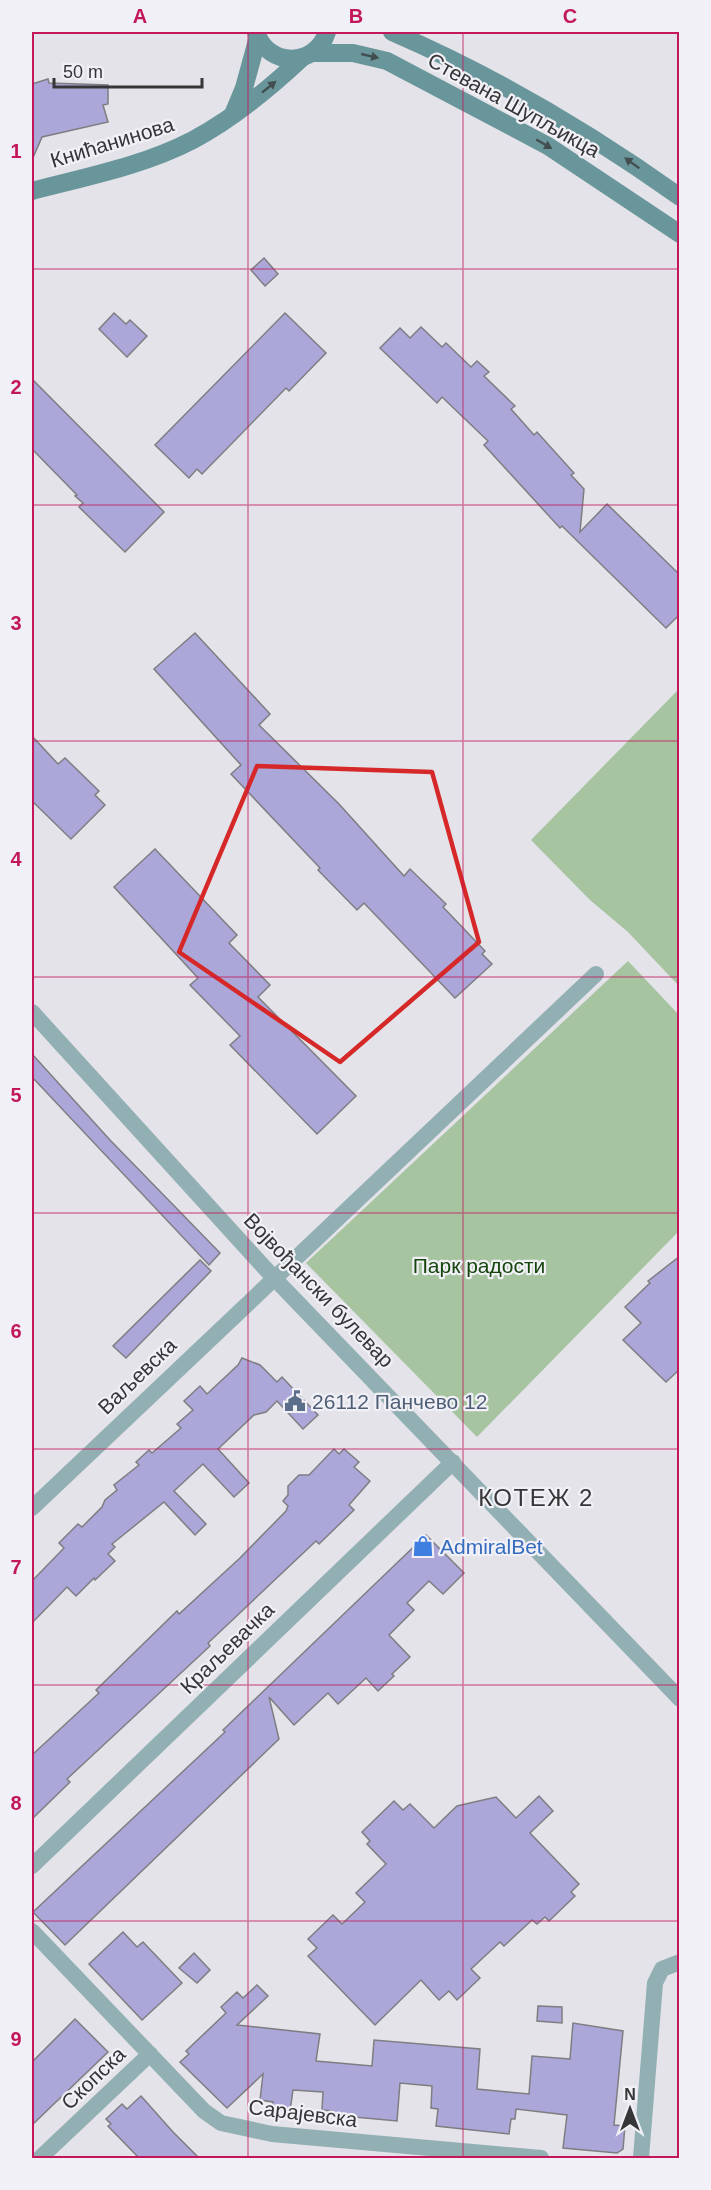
<svg xmlns="http://www.w3.org/2000/svg" width="711" height="2190" font-family="Arial,sans-serif">
	<style>
		.green { fill: #a5c49f }
		.building { fill: #aca7d9; stroke: #7e7d82; stroke-width: 1.5 }
		.lines { fill: none; stroke-linecap: round; stroke-linejoin: round }
		.street { stroke: #92b0b3; stroke-width: 16 }
		.secondary { stroke: #69969b; stroke-width: 18 }
		.oneway { fill: #434e51 }
		.marked { fill: none; stroke: #d62828; stroke-width: 4.5; stroke-linejoin: round }
		.grid { fill: none; stroke: #c2185b; stroke-width: 1.5; stroke-opacity: 0.55 }
		.labels { text-anchor: middle; dominant-baseline: central; stroke-width: 4.5; stroke-linejoin: round; paint-order: stroke }
		.street-label { font-size: 21px; fill: #363638; stroke: #f1f0f6 }
		.park-label { font-size: 21px; fill: #15470c; stroke: #f1f0f6 }
		.service-label { font-size: 21px; fill: #4e5e75; stroke: #f1f0f6; text-anchor: start }
		.shop-label { font-size: 21px; fill: #366cbe; stroke: #f1f0f6; text-anchor: start }
		.quarter-label { font-size: 24px; letter-spacing: 1.5px; fill: #363638; stroke: #f1f0f6 }
		.neatline { fill: none; stroke: #c2185b; stroke-width: 2 }
		.grid-label { font-size: 20px; text-anchor: middle; font-weight: bold; fill: #c2185b }
	</style>
	<rect width="100%" height="100%" fill="#e3e3e9"/>
	<g class="green">
		<path d="M679,689V986L628,932L590,900L531,840Z"/>
		<path d="M628,961L679,1015V1231L477,1437L306,1263Z"/>
	</g>
	<g class="building">
		<path d="M48,79L49,83L108,85V104L103,105L108,122L42,137L32,160V84Z"/>
		<path d="M264,258L278,274L265,286L251,270Z"/>
		<path d="M114,313L126,324L130,320L147,336L127,357L99,329Z"/>
		<path d="M285,313L326,353L289,391L286,388L202,474L197,469L189,478L155,445Z"/>
		<path d="M421,327L442,347L446,343L471,367L477,361L489,372L484,376L515,406L511,409L534,435L537,432L574,473L571,475L584,489L580,532L607,504L680,575V614L666,628L562,526L560,528L484,445L488,441L442,397L437,403L380,348L400,328L410,338Z"/>
		<path d="M32,379L164,512L125,552L79,507L83,503L75,496L77,495L32,449Z"/>
		<path d="M195,633L270,714L259,725L339,804L404,876L410,869L446,904L443,907L485,951L482,954L492,964L455,998L364,903L357,910L318,870L320,868L231,774L241,765L154,669Z"/>
		<path d="M32,736L58,764L65,758L99,791L95,795L105,805L71,839L32,801Z"/>
		<path d="M155,849L237,935L229,943L270,985L258,997L356,1096L317,1134L230,1045L240,1036L190,985L198,978L114,887Z"/>
		<path d="M32,1054L110,1140L220,1253L209,1265L32,1077Z"/>
		<path d="M680,1256V1369L666,1382L623,1340L641,1323L625,1307L650,1283L648,1281Z"/>
		<path d="M200,1260L211,1271L126,1358L113,1346Z"/>
		<path d="M242,1358L260,1365L277,1382L282,1377L318,1415L303,1429L277,1401L266,1412L254,1415L218,1449L249,1483L234,1497L203,1464L174,1491L206,1524L195,1535L164,1502L112,1544L115,1547L108,1554L115,1561L95,1580L94,1578L76,1596L67,1587L32,1623V1581L64,1548L59,1543L78,1524L82,1527L102,1507L105,1500L117,1490L114,1485L139,1465L136,1462L149,1450L152,1453L181,1428L177,1424L193,1410L184,1401L200,1386L207,1394L238,1365Z"/>
		<path d="M334,1449L339,1454L344,1449L359,1462L354,1467L370,1481L349,1505L354,1510L319,1544L316,1541L208,1643L210,1646L67,1779L70,1782L32,1819V1755L99,1693L96,1690L177,1611L179,1614L240,1558L286,1511L288,1506L283,1501L288,1495V1486L299,1475H309Z"/>
		<path d="M426,1535L464,1573L443,1594L429,1581L407,1603L414,1610L389,1635L410,1657L392,1674L394,1676L378,1691L366,1678L338,1704L328,1693L294,1725L269,1697L279,1739L65,1945L33,1912L225,1732L223,1730Z"/>
		<path d="M539,1796L553,1811L530,1833L579,1884L571,1892L575,1896L549,1921L545,1917L537,1924L532,1920L504,1946L500,1942L471,1969L480,1978L457,2000L449,1991L439,2000L421,1980L375,2025L308,1956L317,1948L308,1939L333,1915L342,1924L365,1902L356,1893L386,1864L367,1844L370,1841L362,1832L394,1801L403,1810L410,1804L434,1828L457,1806L496,1797L516,1818Z"/>
		<path d="M123,1932L137,1947L143,1942L182,1983L142,2020L89,1964Z"/>
		<path d="M194,1953L210,1970L197,1983L179,1968Z"/>
		<path d="M257,1985L268,1996L237,2025L320,2034L316,2061L372,2066L374,2040L480,2049L477,2089L529,2094L532,2056L570,2059L573,2023L623,2031L614,2125L625,2126L623,2149L617,2153L563,2148L567,2115L516,2109L515,2119H511L509,2134L436,2126L438,2109L431,2108L432,2086L400,2083L397,2121L333,2115V2111L322,2110L323,2092L293,2090L290,2111L272,2109L273,2102L260,2100L263,2074L227,2108L180,2062L189,2054L186,2051L226,2013L221,2007L237,1992L243,1998Z"/>
		<path d="M538,2006L562,2007V2023L537,2021Z"/>
		<path d="M75,2019L108,2052L32,2125V2062Z"/>
		<path d="M141,2096L173,2132L199,2158H139L108,2126L111,2124L106,2119L122,2104L127,2109Z"/>
	</g>
	<g class="lines">
		<g class="street">
			<path d="M32,1012L273,1277L680,1699"/>
			<path d="M32,1508L596,974"/>
			<path d="M32,1866L453,1462"/>
			<path d="M32,1931L204,2111L221,2123L272,2134L541,2158"/>
			<path d="M40,2158L150,2054"/>
			<path d="M641,2158L655,1983L662,1969L680,1962"/>
		</g>
		<g class="secondary">
			<path d="M256,32C268,68 316,67 327,32"/>
			<path d="M392,32C494,76 589,132 680,197"/>
			<path d="M312,53H353L387,61L548,146L680,234"/>
			<path d="M234,112L244,88L258,37"/>
			<path d="M32,191C85,177 143,166 193,140C231,120 271,87 302,58"/>
		</g>
	</g>
	<defs><path id="oneway-solid" d="M-6-.8H1V-3.2L6.5 0L1 3.2V.8H-6Z" transform="scale(1.5)"/></defs>
	<g class="oneway">
		<use href="#oneway-solid" transform="translate(370 56) rotate(13)"/>
		<use href="#oneway-solid" transform="translate(269 87) rotate(-39)"/>
		<use href="#oneway-solid" transform="translate(544 144) rotate(30)"/>
		<use href="#oneway-solid" transform="translate(632 163) rotate(-144)"/>
	</g>
	<path class="marked" d="M257,766L432,772L479,942L340,1062L179,952Z"/>
	<path class="grid" d="M248,32V2158M463,32V2158M32,269H680M32,505H680M32,741H680M32,977H680M32,1213H680M32,1449H680M32,1685H680M32,1921H680"/>
	<defs>
		<symbol id="civic-bare" viewBox="-9 -9 18 18"><path d="M-.6-6.5H3V-4.5H.6V-3L4-1V1h2V6H-6V1h2V-1L-.6-3ZM-1.2 2.5V6h2.4V2.5Z" fill="#5c6f8a" stroke="#f1f0f6" stroke-width="2.5" paint-order="stroke"/></symbol>
		<symbol id="shop-bare" viewBox="-9 -9 18 18"><path d="M-5-2.5h2.3a2.7 3.5 0 0 1 5.4 0H5L5.5 6h-11ZM-1.5-2.5h3a1.5 2.3 0 0 0-3 0Z" fill="#3f7fe0" stroke="#f1f0f6" stroke-width="2.5" paint-order="stroke"/></symbol>
	</defs>
	<g fill-rule="evenodd">
		<use href="#civic-bare" x="280" y="1386" width="30" height="30"/>
		<use href="#shop-bare" x="408" y="1531" width="30" height="30"/>
	</g>
	<g class="labels">
		<g class="street-label">
			<text transform="translate(514 105) rotate(29)">Стевана Шупљикца</text>
			<text transform="translate(112 142) rotate(-17)">Книћанинова</text>
			<text transform="translate(319 1290) rotate(46)">Војвођански булевар</text>
			<text transform="translate(137 1376) rotate(-44)">Ваљевска</text>
			<text transform="translate(227 1648) rotate(-44)">Краљевачка</text>
			<text transform="translate(93 2078) rotate(-44)">Скопска</text>
			<text transform="translate(303 2113) rotate(7)">Сарајевска</text>
		</g>
		<g class="park-label">
			<text x="479" y="1265">Парк радости</text>
		</g>
		<g class="service-label">
			<text x="312" y="1401">26112 Панчево 12</text>
		</g>
		<g class="shop-label">
			<text x="440" y="1546">AdmiralBet</text>
		</g>
		<g class="quarter-label">
			<text x="536" y="1497">КОТЕЖ 2</text>
		</g>
	</g>
	<rect width="711" height="2190" fill="none" stroke="#f1f0f6" stroke-width="66"/>
	<g transform="translate(630 2109)" stroke="#f1f0f6" stroke-width="4.5" paint-order="stroke">
	<path d="M0-4.5L10 22L0 15L-10 22Z" fill="#363638"/>
	<text y="-9" font-size="16" font-weight="bold" text-anchor="middle" fill="#363638">N</text>
	</g>
	<path d="M54 78v9h148v-9" fill="none" stroke="#363638" stroke-width="3"/>
	<text x="63" y="78" font-size="18" fill="#363638" stroke="#f1f0f6" stroke-width="4.5" paint-order="stroke">50 m</text>
	<rect x="33" y="33" width="645" height="2124" class="neatline"/>
	<g class="grid-label">
		<text x="140" y="23">A</text>
		<text x="356" y="23">B</text>
		<text x="570" y="23">C</text>
		<text x="16" y="158">1</text>
		<text x="16" y="394">2</text>
		<text x="16" y="630">3</text>
		<text x="16" y="866">4</text>
		<text x="16" y="1102">5</text>
		<text x="16" y="1338">6</text>
		<text x="16" y="1574">7</text>
		<text x="16" y="1810">8</text>
		<text x="16" y="2046">9</text>
	</g>
</svg>
